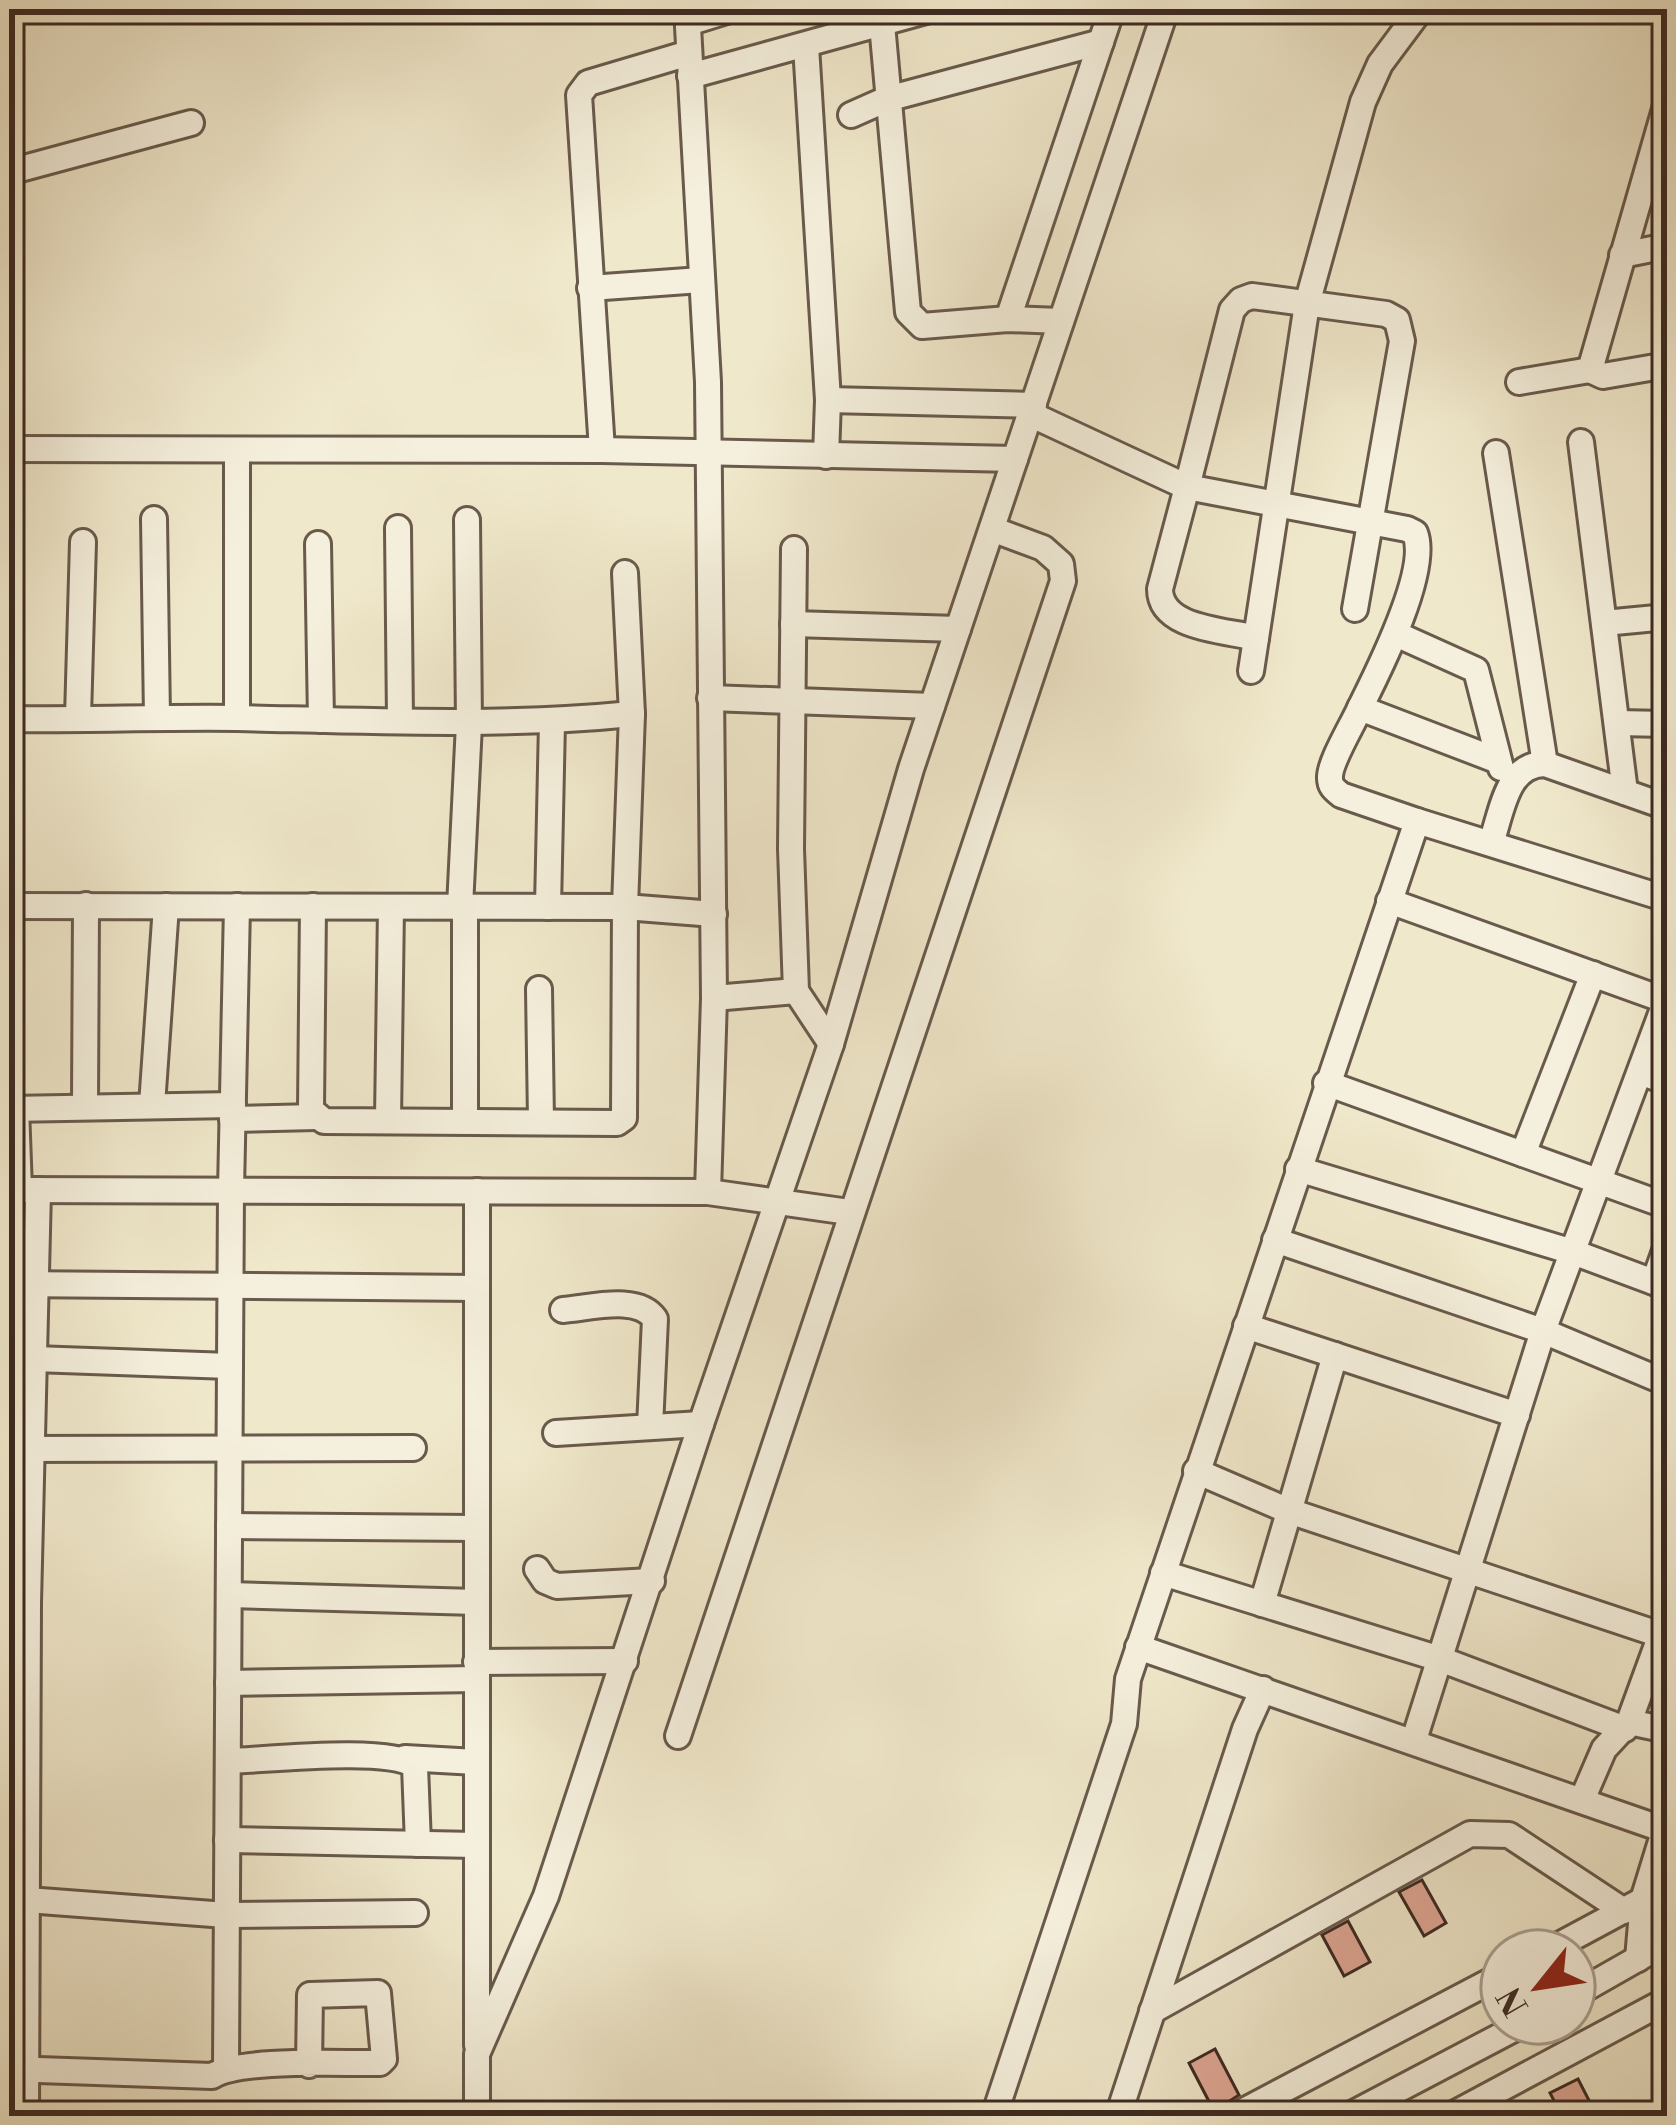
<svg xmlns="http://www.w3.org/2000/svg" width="1676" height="2125" font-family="'Libre Bodoni',serif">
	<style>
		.building { fill: #dfa795; stroke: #3c2a22; stroke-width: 3 }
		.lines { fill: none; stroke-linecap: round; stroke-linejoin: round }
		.minor-casing { stroke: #695a4c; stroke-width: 30 }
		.minor { stroke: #f5f0dd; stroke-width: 24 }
	</style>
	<rect width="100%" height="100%" fill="#f0e8cb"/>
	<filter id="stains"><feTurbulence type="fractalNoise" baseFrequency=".00167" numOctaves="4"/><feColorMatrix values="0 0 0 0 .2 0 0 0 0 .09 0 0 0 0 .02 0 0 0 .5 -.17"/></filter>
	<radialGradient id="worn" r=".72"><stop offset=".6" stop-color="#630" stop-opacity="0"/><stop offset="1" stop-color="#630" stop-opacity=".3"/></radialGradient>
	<g class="building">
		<path d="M1422,1880L1446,1923L1424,1936L1399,1892Z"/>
		<path d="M1348,1921L1370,1962L1344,1976L1322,1935Z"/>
		<path d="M1215,2049L1239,2095L1214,2111L1189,2063Z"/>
		<path d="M1578,2079L1597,2116H1562L1550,2093Z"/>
	</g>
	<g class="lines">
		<defs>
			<g id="minor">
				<path d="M687,9L708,382L714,998L708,1192"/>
				<path d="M688,23L733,9"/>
				<path d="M882,24L908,312L922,326L1008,319L1061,321"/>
				<path d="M806,46L828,400L826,456"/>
				<path d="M690,76L933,9"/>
				<path d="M1667,102L1590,370L1603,376L1667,365"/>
				<path d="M851,115L887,99L1101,42"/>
				<path d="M9,172L191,123"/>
				<path d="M1622,255L1667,246"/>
				<path d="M590,288L701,280"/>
				<path d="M1008,319L1112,9"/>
				<path d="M1519,382L1590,370"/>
				<path d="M828,400L1034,405"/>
				<path d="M1030,414L1187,487L1232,310L1241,300L1252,296L1386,314L1397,320L1402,341L1355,609"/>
				<path d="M1581,442L1625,792"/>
				<path d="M9,449L602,450L1015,459"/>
				<path d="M602,450L579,95L588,83L689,53"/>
				<path d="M1496,453L1545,764"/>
				<path d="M154,519L157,717"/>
				<path d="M398,528L400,720"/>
				<path d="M318,544L321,720"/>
				<path d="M794,549L791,849L796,991L831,1044"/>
				<path d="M9,559V549"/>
				<path d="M1604,623L1667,617"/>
				<path d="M793,624L958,629"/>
				<path d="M1396,634L1476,670L1501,768"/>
				<path d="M1256,638C1225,630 1160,629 1160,589L1187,487L1407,529L1415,533C1430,570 1378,672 1360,708L1496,760"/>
				<path d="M1251,671L1307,304L1363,102L1380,64L1421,9"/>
				<path d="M710,698L932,706"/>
				<path d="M1360,708C1353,724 1329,763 1330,778C1330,787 1335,790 1341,795L1417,821"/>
				<path d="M78,717L83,542"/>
				<path d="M237,718V451"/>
				<path d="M9,719C85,720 162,717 238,718C370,721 501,727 632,714"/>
				<path d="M1617,723L1667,724"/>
				<path d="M1491,843C1502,812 1506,764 1545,764L1667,807"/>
				<path d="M1389,901L1667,1001"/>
				<path d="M9,906L625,907L714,914"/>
				<path d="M10,906V720"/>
				<path d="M313,906L311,1110L324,1121L617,1123L624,1118L625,907L632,714L625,573"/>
				<path d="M460,907L469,724L467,520"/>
				<path d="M465,907V1121"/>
				<path d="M548,907L552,722"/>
				<path d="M539,989L541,1121"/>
				<path d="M714,998L796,991"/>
				<path d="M1640,1072L1667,1082"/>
				<path d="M1326,1083L1667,1206"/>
				<path d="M85,1105L86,905"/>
				<path d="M152,1105L166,906"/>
				<path d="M16,1108L19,1190"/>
				<path d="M9,1109L233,1105"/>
				<path d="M232,1119L316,1117"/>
				<path d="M388,1120L391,907"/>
				<path d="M1523,1154L1593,974"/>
				<path d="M1298,1169L1573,1252L1667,1287"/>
				<path d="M9,1190L708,1192L849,1212"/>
				<path d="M477,1191V2045"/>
				<path d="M1275,1240L1543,1331L1667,1383"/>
				<path d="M1654,1282L1667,1245"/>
				<path d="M9,1284L477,1288"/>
				<path d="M563,1310C590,1308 638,1294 655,1319L650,1427"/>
				<path d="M1246,1326L1517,1415"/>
				<path d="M34,1359L230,1366"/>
				<path d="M556,1433L701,1424"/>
				<path d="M9,1449L413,1448"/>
				<path d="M1196,1471L1289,1511L1661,1635"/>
				<path d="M229,1526L476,1528"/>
				<path d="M537,1569L545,1581L557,1586L652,1581"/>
				<path d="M1163,1573L1440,1659L1625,1729"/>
				<path d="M229,1595L476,1602"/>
				<path d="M1262,1604L1335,1355"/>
				<path d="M1138,1647L1665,1830"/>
				<path d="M476,1662L625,1661"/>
				<path d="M228,1683L476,1679"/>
				<path d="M1629,1722L1667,1730"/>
				<path d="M678,1736L1063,581L1061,564L1043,548L992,529"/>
				<path d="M1414,1740L1543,1331L1667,998"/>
				<path d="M405,1758L476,1762"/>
				<path d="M228,1761C265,1760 389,1746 415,1766L418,1844"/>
				<path d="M1582,1800L1604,1749L1629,1722L1667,1618"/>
				<path d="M227,1840L476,1845"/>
				<path d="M27,1900L226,1915L415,1913"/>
				<path d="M1548,1951L1667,1887"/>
				<path d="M1638,1959L1643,1900L1667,1822"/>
				<path d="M1574,1995L1667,1942"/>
				<path d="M1152,2011L1470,1834L1509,1835L1624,1911"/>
				<path d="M226,2067L231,1190L237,906"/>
				<path d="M9,2069L212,2076C241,2058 342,2064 380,2063L384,2059L378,1993L310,1995L309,2065"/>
				<path d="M26,2116L28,1603L38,1190"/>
				<path d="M477,2116V2054L546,1896L701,1424L831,1044L911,769L1166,9"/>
				<path d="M994,2116L1124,1724L1128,1679L1417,821L1667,899"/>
				<path d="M1118,2116L1245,1729L1263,1689"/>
				<path d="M1234,2116L1502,1975"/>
				<path d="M1348,2116L1525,2023"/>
				<path d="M1450,2116L1667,2000"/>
			</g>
		</defs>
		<use href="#minor" class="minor-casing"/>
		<use href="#minor" class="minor"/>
	</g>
	<rect width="1676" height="2125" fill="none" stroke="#f0e8cb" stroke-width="48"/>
	<rect x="12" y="12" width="1652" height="2101" fill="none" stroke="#3c2a22" stroke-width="6"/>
	<rect x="24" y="24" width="1628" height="2077" fill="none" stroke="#3c2a22" stroke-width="3"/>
	<g transform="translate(1538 1987) rotate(240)"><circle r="57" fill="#f5f0dd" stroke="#aba192" stroke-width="3"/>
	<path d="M0-9L21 45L0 30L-21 45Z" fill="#8f2418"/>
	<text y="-18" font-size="33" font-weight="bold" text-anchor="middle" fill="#3c2a22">N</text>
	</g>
	<rect width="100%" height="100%" filter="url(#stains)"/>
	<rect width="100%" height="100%" fill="url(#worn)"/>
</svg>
